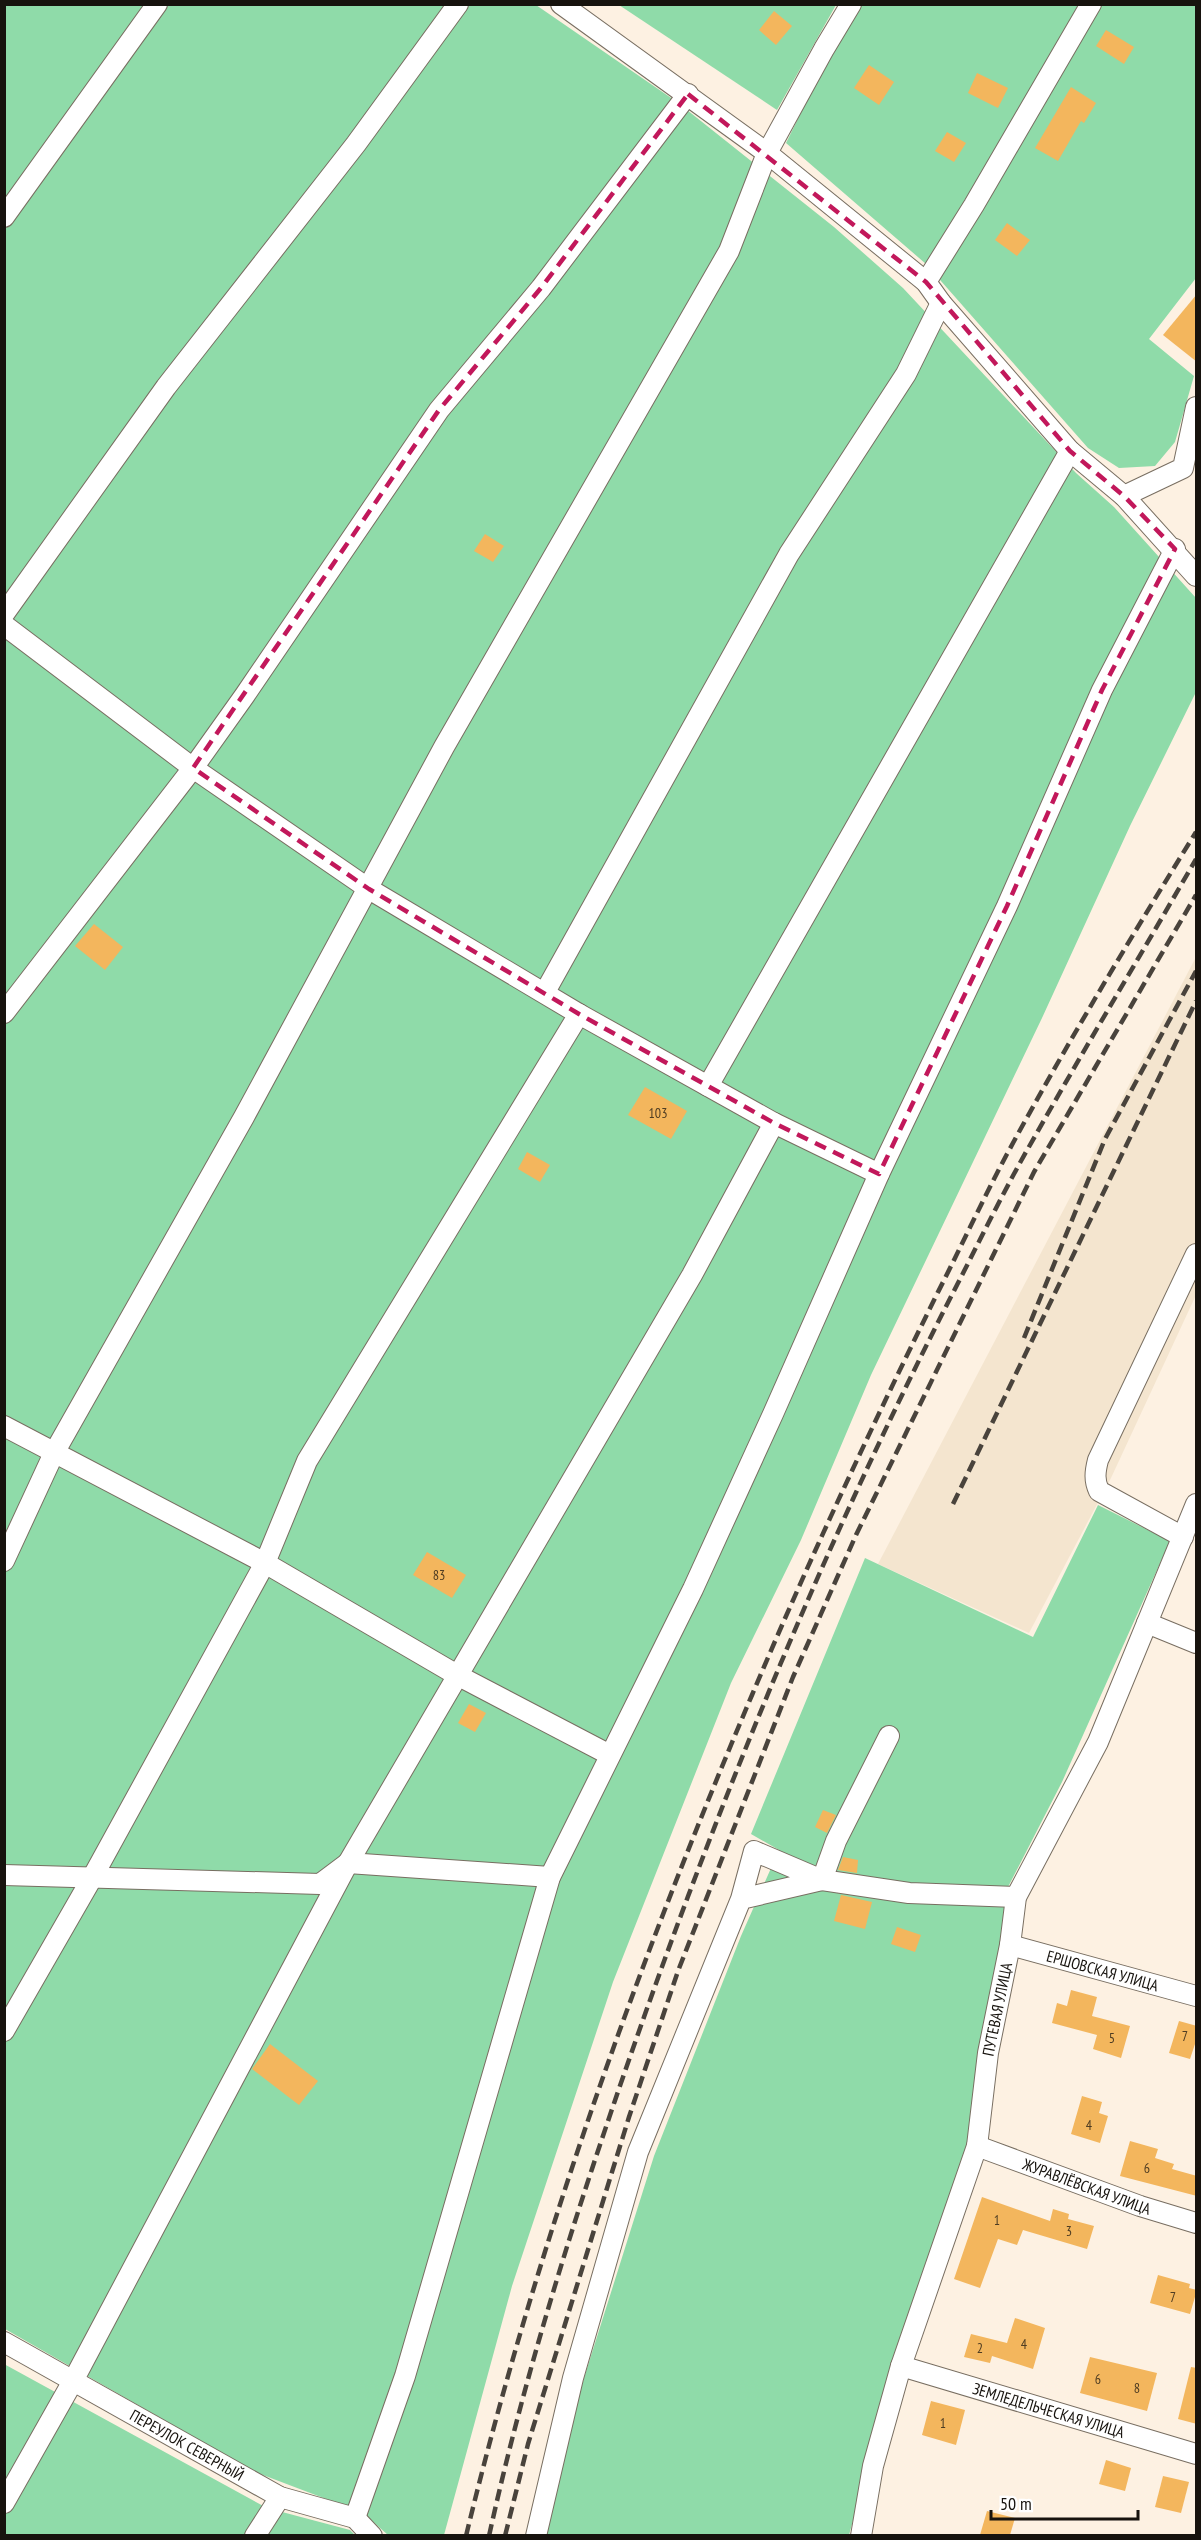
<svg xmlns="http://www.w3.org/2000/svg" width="1201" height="2540" font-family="'PT Sans Narrow',sans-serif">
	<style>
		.built { fill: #f4e5cf }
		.green { fill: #8fdba9 }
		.building { fill: #f3b65d }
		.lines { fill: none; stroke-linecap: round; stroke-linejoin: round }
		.minor-casing { stroke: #786e61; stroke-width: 22 }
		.minor { stroke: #fff; stroke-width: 20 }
		.rail { stroke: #49433c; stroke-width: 4.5; stroke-dasharray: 12 6; stroke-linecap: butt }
		.marked { fill: none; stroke: #c2185b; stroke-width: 4.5; stroke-dasharray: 12 8; stroke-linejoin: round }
		.labels { text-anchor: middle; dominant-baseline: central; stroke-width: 4.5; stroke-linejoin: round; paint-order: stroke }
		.number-label { font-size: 14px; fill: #4e3c22 }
		.street-label { font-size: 16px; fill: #17130e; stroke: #fff }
	</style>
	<rect width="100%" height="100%" fill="#fdf1e2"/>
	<path class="built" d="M1196,957V1295L1111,1478L1029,1633L878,1564Z"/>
	<g class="green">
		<path d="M5,5H536L677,102L834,227L903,288L1076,473L1114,507L1196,598V692L1130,826L1042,1018L871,1375L801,1540L731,1683L613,1982L512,2286L444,2535H388L363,2513L255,2472L5,2329Z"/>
		<path d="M619,5H836L777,110Z"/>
		<path d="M860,5H1196V278L1149,339L1194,376L1175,442L1155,466L1119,468L1088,448L926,264L786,143L829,56Z"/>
		<path d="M1098,1505L1170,1541L1062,1782L1007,1889L977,2135L920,2280L849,2535L542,2536L584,2378L654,2156L741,1936L779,1850L751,1834L865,1558L1033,1637Z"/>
		<path d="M4,2364L267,2508L350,2530L355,2535H5Z"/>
	</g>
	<g class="building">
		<path d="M774,11L792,26L776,45L759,30Z"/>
		<path d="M1106,30L1134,47L1124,64L1096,46Z"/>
		<path d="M869,65L894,82L879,105L854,88Z"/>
		<path d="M977,73L1008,88L998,108L968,93Z"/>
		<path d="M1071,87L1096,103L1084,123L1081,121L1058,161L1035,148Z"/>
		<path d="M947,132L966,143L954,162L935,151Z"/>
		<path d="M1007,223L1030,240L1017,256L995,240Z"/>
		<path d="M1197,294V362L1163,335Z"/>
		<path d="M485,534L504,546L493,562L474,551Z"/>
		<path d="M94,924L123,947L105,970L75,946Z"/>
		<path d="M645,1087L687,1111L671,1139L628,1115Z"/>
		<path d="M527,1152L550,1165L540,1182L518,1169Z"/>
		<path d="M427,1552L466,1575L452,1598L413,1575Z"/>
		<path d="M469,1704L486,1713L475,1732L458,1723Z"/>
		<path d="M823,1810L836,1815L827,1833L815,1827Z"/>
		<path d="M843,1857L858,1860L857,1873L838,1870Z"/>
		<path d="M841,1895L872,1902L865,1929L834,1921Z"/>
		<path d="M897,1927L921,1935L915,1952L891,1944Z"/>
		<path d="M1071,1990L1097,1997L1092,2016L1130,2026L1121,2058L1093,2049L1097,2035L1052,2023L1057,2003L1067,2006Z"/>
		<path d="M1179,2021L1197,2026V2038L1190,2059L1169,2053Z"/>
		<path d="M270,2044L318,2081L299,2105L252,2069Z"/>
		<path d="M1082,2096L1102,2102L1099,2113L1108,2116L1100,2143L1071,2134Z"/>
		<path d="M1130,2141L1158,2149L1155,2158L1174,2164L1172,2169L1197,2176V2196L1120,2176Z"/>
		<path d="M982,2197L1050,2221L1053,2209L1069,2214L1068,2219L1094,2226L1087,2249L1023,2230L1017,2245L998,2239L980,2288L954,2279Z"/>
		<path d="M1158,2275L1190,2284L1189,2288L1197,2290L1190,2314L1150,2303Z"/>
		<path d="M1015,2318L1045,2328L1033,2369L992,2356L990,2363L964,2357L971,2334L1007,2343Z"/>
		<path d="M1090,2357L1157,2373L1147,2411L1080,2393Z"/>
		<path d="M1191,2367L1197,2368V2424L1178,2419Z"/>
		<path d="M931,2401L965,2410L956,2445L922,2435Z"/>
		<path d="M1106,2460L1131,2468L1125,2491L1099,2484Z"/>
		<path d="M1163,2476L1189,2482L1181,2513L1155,2507Z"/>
		<path d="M987,2511L1015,2518L1010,2535H980Z"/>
	</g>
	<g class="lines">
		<defs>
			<g id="minor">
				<path d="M561,4L767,153L926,282L941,303L1070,451L1124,496L1196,576"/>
				<path d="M4,217L157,4"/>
				<path d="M926,282L974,205L1091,4"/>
				<path d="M1124,496L1183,468L1196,407"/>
				<path d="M4,614L166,387L356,144L458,4"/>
				<path d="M4,625L193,768L369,889L579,1014L774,1123L879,1174"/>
				<path d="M545,992L789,554L906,374L941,303"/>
				<path d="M4,1013L193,768L245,695L439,410L541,288L688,94"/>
				<path d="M708,1086L1070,451"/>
				<path d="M4,1426L265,1563L457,1675L610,1755"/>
				<path d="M1183,1537L1099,1491C1094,1480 1095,1472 1098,1460L1196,1254"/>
				<path d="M4,1561L54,1453L244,1117L444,747L729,251L767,153L824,49L851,4"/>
				<path d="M1147,1623L1196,1643"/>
				<path d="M889,1736L836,1841L822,1880L909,1893L1016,1897"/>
				<path d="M4,1875L320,1884L348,1863L550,1877"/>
				<path id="s1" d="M1010,1945L1196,1996"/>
				<path d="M4,2031L92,1878L265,1563L307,1461L579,1014"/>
				<path id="s2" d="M977,2146L1140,2206L1196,2223"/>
				<path id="s3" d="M4,2342L280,2497L355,2518L372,2536"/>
				<path id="s4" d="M901,2366L1196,2454"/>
				<path d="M4,2503L73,2381L348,1863L692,1275L774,1123"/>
				<path d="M355,2518L405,2376L550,1877L693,1589L773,1414L879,1174L1007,906L1102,690L1175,549"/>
				<path d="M255,2536L280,2497"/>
				<path d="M536,2536L573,2378L638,2152L741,1899L754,1851L822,1880L741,1899"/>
				<path id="s5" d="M861,2536L873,2466L901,2366L977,2146L988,2053L1010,1945L1016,1897L1098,1742L1196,1504"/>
			</g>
		</defs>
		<use href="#minor" class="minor-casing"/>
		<use href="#minor" class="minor"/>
		<g class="rail">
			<path d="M1024,1338L1105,1139L1196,971"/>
			<path d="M953,1504L1196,1001"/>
			<path d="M466,2536C536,2247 636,1968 752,1695C809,1560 871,1428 936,1296C960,1249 982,1201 1007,1154C1066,1045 1131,937 1196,832"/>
			<path d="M489,2536C528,2359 584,2187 644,2017C733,1766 836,1520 958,1283C979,1242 999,1201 1021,1161C1078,1059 1138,960 1196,859"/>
			<path d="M505,2536L528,2444L629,2117L678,1971L793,1677L856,1535L1034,1172L1196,895"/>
		</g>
	</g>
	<path class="marked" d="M688,94L926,282L1070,451L1124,496L1175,549L1102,690L1007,906L879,1174L774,1123L579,1014L369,889L193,768L439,410L541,288Z"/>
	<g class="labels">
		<g class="number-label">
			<text x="658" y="1113">103</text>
			<text x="439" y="1575">83</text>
			<text x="1185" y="2036">7</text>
			<text x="1112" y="2038">5</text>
			<text x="1089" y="2125">4</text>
			<text x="1147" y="2168">6</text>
			<text x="997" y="2220">1</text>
			<text x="1069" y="2231">3</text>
			<text x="1173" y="2297">7</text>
			<text x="1024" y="2344">4</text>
			<text x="980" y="2348">2</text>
			<text x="1098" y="2379">6</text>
			<text x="1137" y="2388">8</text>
			<text x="943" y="2423">1</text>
		</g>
		<g class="street-label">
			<text stroke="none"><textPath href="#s1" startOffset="96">ЕРШОВСКАЯ УЛИЦА</textPath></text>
			<text stroke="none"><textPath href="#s5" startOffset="546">ПУТЕВАЯ УЛИЦА</textPath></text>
			<text stroke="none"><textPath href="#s2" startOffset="117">ЖУРАВЛЁВСКАЯ УЛИЦА</textPath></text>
			<text stroke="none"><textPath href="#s4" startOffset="154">ЗЕМЛЕДЕЛЬЧЕСКАЯ УЛИЦА</textPath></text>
			<text stroke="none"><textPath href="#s3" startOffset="210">ПЕРЕУЛОК СЕВЕРНЫЙ</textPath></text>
		</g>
	</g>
	<rect width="1201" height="2540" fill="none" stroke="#17130e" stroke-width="12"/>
	<path d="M991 2510v9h147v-9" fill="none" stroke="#17130e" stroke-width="3"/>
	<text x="1000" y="2510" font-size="18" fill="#17130e" stroke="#ffffff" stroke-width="4.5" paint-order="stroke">50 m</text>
</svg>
